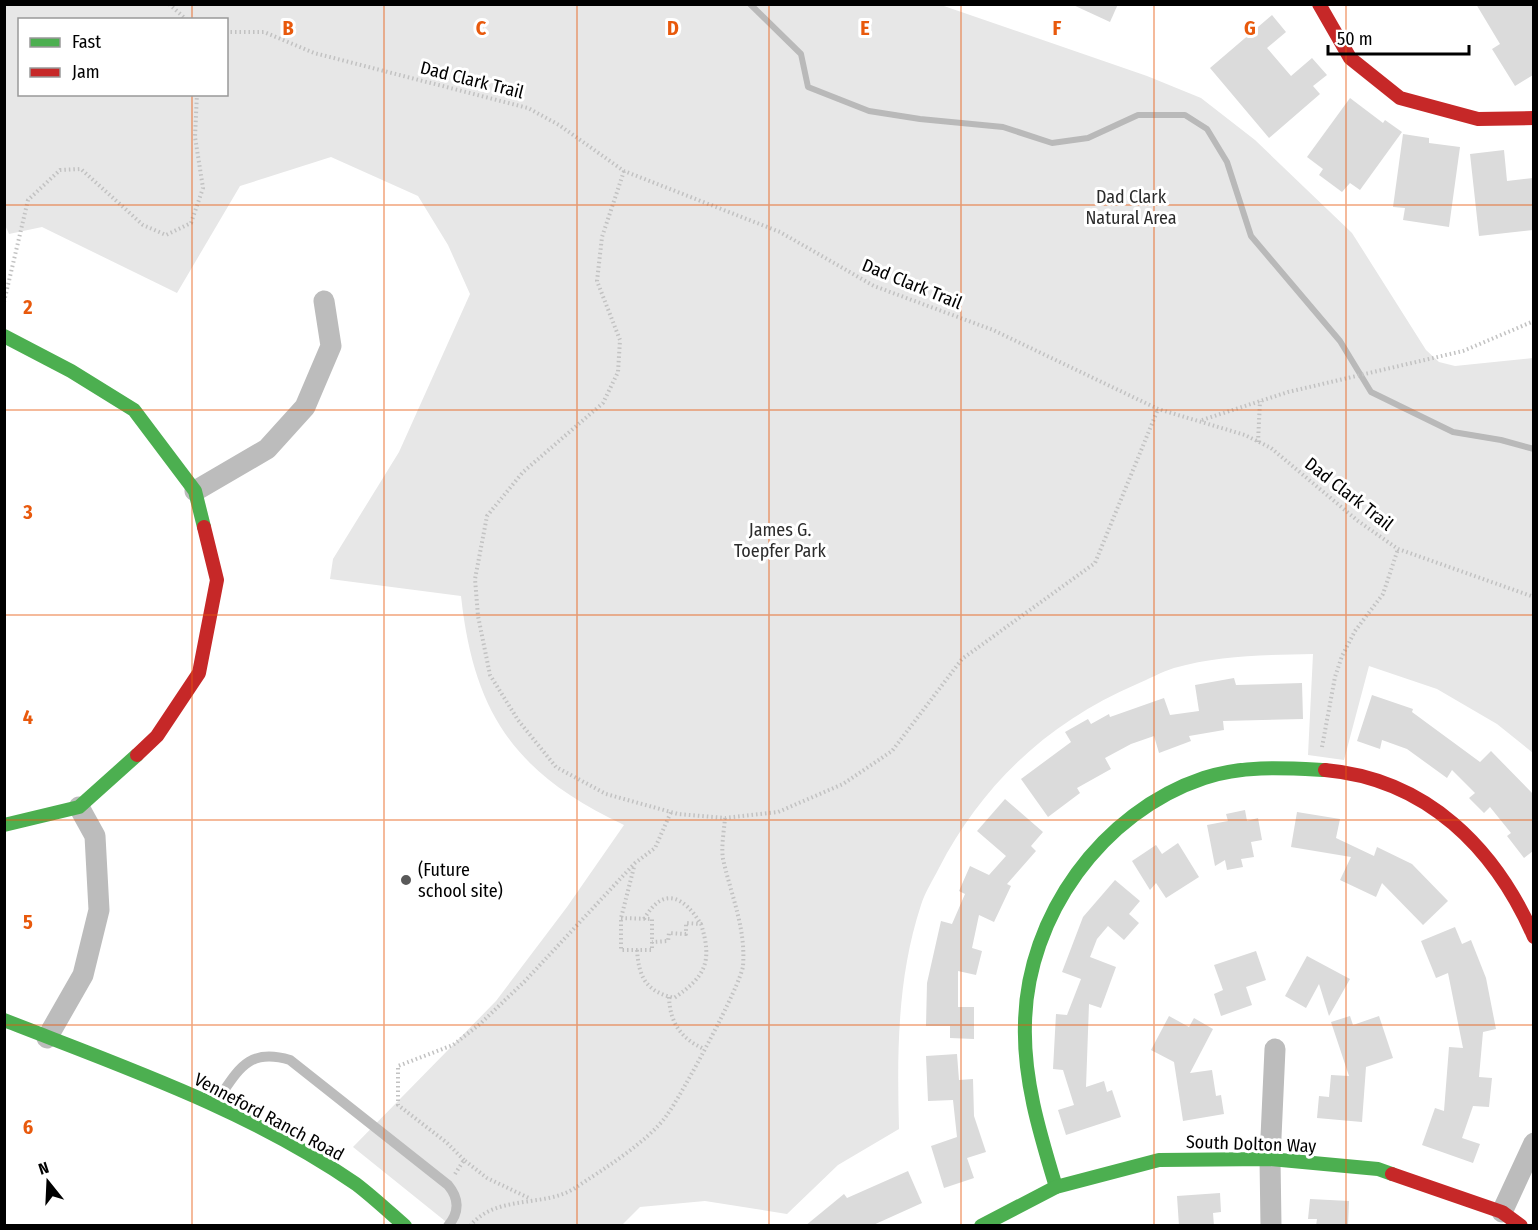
<svg xmlns="http://www.w3.org/2000/svg" width="1538" height="1230" font-family="'Fira Sans Condensed',sans-serif">
	<style>
		.green { fill: #e7e7e7; fill-rule: evenodd }
		.lines { fill: none; stroke-linecap: round; stroke-linejoin: round }
		.stream { stroke: #b9b9b9; stroke-width: 6 }
		.building { fill: #dbdbdb }
		.path { stroke: #c2c2c2; stroke-width: 4; stroke-dasharray: 1.5 3; stroke-linecap: butt }
		.lane { stroke: #bcbcbc; stroke-width: 10 }
		.street { stroke: #bcbcbc; stroke-width: 21 }
		.fast { stroke: #4caf50; stroke-width: 14 }
		.jam { stroke: #c62828; stroke-width: 14 }
		.grid { fill: none; stroke: #e8590c; stroke-width: 1.5; stroke-opacity: 0.55 }
		.poi-dot { fill: #595959; stroke: #fff; stroke-width: 2 }
		.labels { text-anchor: middle; dominant-baseline: central; stroke-width: 6; stroke-linejoin: round; paint-order: stroke }
		.street-label { font-size: 18px; fill: #000; stroke: #fff }
		.park-label { font-size: 18px; fill: #2b2b2b; stroke: #fff }
		.poi-label { font-size: 18px; fill: #000; stroke: #fff; text-anchor: start }
		.grid-label { font-size: 20px; text-anchor: middle; font-weight: bold; fill: #e8590c; stroke: #fff; stroke-width: 6; stroke-linejoin: round; paint-order: stroke }
	</style>
	<rect width="100%" height="100%" fill="#fff"/>
	<path class="green" d="M5,5H941L1147,76L1201,98L1255,140L1352,233L1426,350L1439,362L1455,366L1533,358V753L1497,724L1437,689L1369,666L1344,760L1308,755L1313,654C1267,655 1219,655 1174,668C1161,672 1149,679 1137,684C1050,721 982,784 939,868C933,880 925,892 921,905C897,978 897,1053 899,1129L838,1165L787,1214L705,1201L640,1207L622,1225H450L353,1147L496,1001L567,907L624,825C516,774 474,715 461,596L330,579L333,559L399,452L470,294L448,245L418,196L331,157L240,186L177,293L42,227L9,234L5,225ZM20,20H226V94H20Z"/>
	<g class="lines">
		<path class="stream" d="M750,4L801,54L808,87L869,111L920,119L1003,127L1052,143L1088,138L1138,115H1185L1207,129L1227,162L1251,236L1340,341L1371,392L1453,432L1501,440L1534,449"/>
	</g>
	<g class="building">
		<path d="M1071,4H1118L1110,22Z"/>
		<path d="M1476,4H1533V75L1515,86L1492,49L1500,44Z"/>
		<path d="M1272,15L1286,32L1267,48L1291,76L1312,58L1327,75L1313,86L1320,94L1269,138L1210,68Z"/>
		<path d="M1350,98L1383,123L1385,120L1402,132L1360,190L1350,183L1342,192L1319,175L1323,169L1307,157Z"/>
		<path d="M1403,134L1429,138V143L1460,147L1449,227L1403,220L1405,208L1393,207Z"/>
		<path d="M1504,150L1507,181L1533,178V230L1479,236L1470,154Z"/>
		<path d="M1234,678L1236,685L1302,683L1303,719L1223,721L1224,730L1189,736L1191,741L1159,753L1154,736L1131,744L1105,758L1111,769L1077,788L1080,793L1048,817L1021,779L1071,742L1065,732L1088,719L1091,724L1109,714L1110,717L1164,698L1170,715L1199,711L1195,685Z"/>
		<path d="M1372,695L1413,709L1412,712L1480,762L1491,751L1533,794V851L1524,858L1507,836L1511,833L1490,807L1484,813L1469,798L1475,793L1452,770L1447,778L1407,749L1382,740L1380,749L1357,741Z"/>
		<path d="M1005,799L1043,832L1031,846L1036,851L1007,884L1011,886L994,922L979,915L972,948L982,951L976,975L958,971V1007H974V1039L950,1038V1026H926L927,983L941,921L952,924L965,894L959,891L970,866L989,875L1006,856L977,831Z"/>
		<path d="M1245,810L1247,821L1258,818L1262,840L1251,842L1254,857L1241,859L1243,867L1227,870L1225,860L1215,866L1207,825L1228,821L1226,814Z"/>
		<path d="M1297,812L1340,819L1336,838L1374,856L1377,847L1412,864L1448,901L1423,925L1382,883L1376,897L1340,880L1351,857L1291,847Z"/>
		<path d="M1178,843L1199,877L1166,898L1156,883L1150,890L1132,861L1156,845L1162,854Z"/>
		<path d="M1115,880L1140,901L1129,914L1139,923L1124,940L1108,926L1097,939L1090,957L1116,967L1101,1008L1089,1004L1086,1087L1104,1081L1107,1092L1112,1090L1121,1117L1066,1135L1058,1110L1074,1105L1063,1070L1053,1069L1056,1014L1067,1015L1081,979L1062,972L1083,917Z"/>
		<path d="M1455,927L1462,944L1471,940L1486,978L1496,1029L1483,1032L1479,1077L1492,1078L1489,1107L1473,1106L1462,1138L1480,1144L1473,1163L1422,1145L1435,1108L1444,1111L1449,1047L1463,1048L1448,973L1436,978L1421,941Z"/>
		<path d="M1256,951L1266,980L1246,987L1252,1005L1221,1016L1214,994L1223,990L1214,965Z"/>
		<path d="M1307,956L1350,979L1329,1016L1319,984L1306,1008L1285,996Z"/>
		<path d="M1169,1016L1189,1027L1194,1018L1213,1029L1190,1073L1212,1070L1216,1096L1221,1095L1224,1114L1183,1121L1174,1062L1151,1050Z"/>
		<path d="M1350,1016L1353,1025L1379,1016L1393,1058L1366,1067L1362,1122L1317,1118L1319,1096L1329,1097L1331,1075L1349,1076L1331,1022Z"/>
		<path d="M957,1054L959,1080L973,1079L974,1116L986,1152L967,1158L974,1178L944,1188L931,1146L957,1137L953,1100L928,1101L926,1056Z"/>
		<path d="M908,1171L922,1203L871,1226H805L844,1194L847,1198Z"/>
		<path d="M1220,1193L1221,1212L1213,1213L1214,1226H1179L1177,1196Z"/>
		<path d="M1310,1199L1349,1201L1348,1226H1316L1317,1219H1308Z"/>
	</g>
	<g class="lines">
		<g class="path">
			<path d="M169,4L187,20"/>
			<path d="M226,32H264L314,53L528,108L559,125L624,171L780,232L874,286L993,330L1158,409L1245,435L1271,448L1358,521L1398,549L1534,597"/>
			<path d="M624,171L602,237L597,281L620,340L618,372L603,403L523,472L487,516L475,579L478,616L490,675L518,720L556,767L606,794L678,814L725,818L778,812L843,784L892,751L962,659L1095,563L1158,409"/>
			<path d="M4,302L28,200L60,170L81,169L143,225L166,235L191,223L203,188L195,137L197,94"/>
			<path d="M1202,420L1288,392L1463,351L1534,321"/>
			<path d="M1258,442L1260,401"/>
			<path d="M1322,747L1335,677L1342,656L1355,631L1383,594L1398,549"/>
			<path d="M621,918L652,919V950H621V918L634,867"/>
			<path d="M644,919C664,885 684,897 701,924"/>
			<path d="M637,950C639,978 646,991 674,998C705,977 713,962 701,924L686,923V934L669,933L668,941L652,942"/>
			<path d="M669,997C670,1022 680,1038 704,1049"/>
			<path d="M464,1160L446,1142L398,1105V1066L453,1045L480,1024L525,981L635,863L655,848L671,812"/>
			<path d="M455,1174L464,1160L487,1178L531,1199"/>
			<path d="M470,1226C496,1194 544,1208 575,1188C602,1170 648,1142 667,1115C681,1096 741,985 743,966C746,928 731,895 723,859C721,847 724,831 725,818"/>
		</g>
		<path class="lane" d="M216,1102C238,1071 247,1047 290,1060L448,1185C459,1198 460,1212 448,1226"/>
		<g class="street">
			<path d="M195,491L267,449L305,407L331,346L324,301"/>
			<path d="M47,1038L83,975L99,910L95,836L79,807"/>
			<path d="M1502,1212L1534,1143"/>
			<path d="M1271,1226L1270,1159L1275,1049"/>
		</g>
		<g class="fast">
			<path d="M4,336L71,371L134,410L195,491L204,527"/>
			<path d="M4,825L79,807L137,755"/>
			<path d="M4,1020C124,1067 249,1110 356,1184C373,1197 389,1212 405,1226"/>
			<path d="M1056,1187C1040,1134 1023,1079 1025,1023C1027,916 1102,812 1204,778C1243,765 1285,768 1325,770"/>
			<path d="M981,1226L1056,1187L1159,1160L1270,1159L1378,1169L1392,1174"/>
		</g>
		<g class="jam">
			<path d="M1319,4L1350,58L1400,98L1478,119L1534,118"/>
			<path d="M137,755L157,736L199,673L217,580L204,527"/>
			<path d="M1325,770C1427,779 1495,848 1534,937"/>
			<path d="M1392,1174L1502,1212L1521,1226"/>
		</g>
	</g>
	<path class="grid" d="M192,4V20M384,4V1226M577,4V1226M769,4V1226M961,4V1226M1154,4V1226M1346,4V1226M192,94V1226M4,205H1534M4,410H1534M4,615H1534M4,820H1534M4,1025H1534"/>
	<circle class="poi-dot" cx="406" cy="880" r="6"/>
	<g class="labels">
		<g class="street-label">
			<text transform="translate(472 80) rotate(14)">Dad Clark Trail</text>
			<text transform="translate(912 284) rotate(22)">Dad Clark Trail</text>
			<text transform="translate(1349 494) rotate(38)">Dad Clark Trail</text>
			<text transform="translate(269 1117) rotate(28)">Venneford Ranch Road</text>
			<text transform="translate(1251 1144) rotate(2)">South Dolton Way</text>
		</g>
		<g class="park-label">
			<text x="1131" y="197">Dad Clark<tspan x="1131" dy="21">Natural Area</tspan></text>
			<text x="780" y="530">James G.<tspan x="780" dy="21">Toepfer Park</tspan></text>
		</g>
		<g class="poi-label">
			<text x="418" y="870">(Future<tspan x="418" dy="21">school site)</tspan></text>
		</g>
	</g>
	<g class="grid-label">
		<text x="288" y="35">B</text>
		<text x="481" y="35">C</text>
		<text x="673" y="35">D</text>
		<text x="865" y="35">E</text>
		<text x="1057" y="35">F</text>
		<text x="1250" y="35">G</text>
		<text x="28" y="314">2</text>
		<text x="28" y="519">3</text>
		<text x="28" y="724">4</text>
		<text x="28" y="929">5</text>
		<text x="28" y="1134">6</text>
	</g>
	<rect width="1538" height="1230" fill="none" stroke="#000000" stroke-width="12"/>
	<rect x="18" y="18" width="210" height="78" fill="#ffffff" stroke="#999999" stroke-width="1.5"/>
	<rect x="30" y="38" width="30" height="9" fill="#4caf50" stroke="#999999" stroke-width="1.5"/>
	<text x="72" y="48" font-size="18" fill="#000000">Fast</text>
	<rect x="30" y="68" width="30" height="9" fill="#c62828" stroke="#999999" stroke-width="1.5"/>
	<text x="72" y="78" font-size="18" fill="#000000">Jam</text>
	<g transform="translate(48 1182) rotate(342)" stroke="#ffffff" stroke-width="4.5" paint-order="stroke">
	<path d="M0-4.5L10 22L0 15L-10 22Z" fill="#000000"/>
	<text y="-9" font-size="16" font-weight="bold" text-anchor="middle" fill="#000000">N</text>
	</g>
	<path d="M1328 45v9h141v-9" fill="none" stroke="#000000" stroke-width="3"/>
	<text x="1337" y="45" font-size="18" fill="#000000" stroke="#ffffff" stroke-width="4.5" paint-order="stroke">50 m</text>
</svg>
